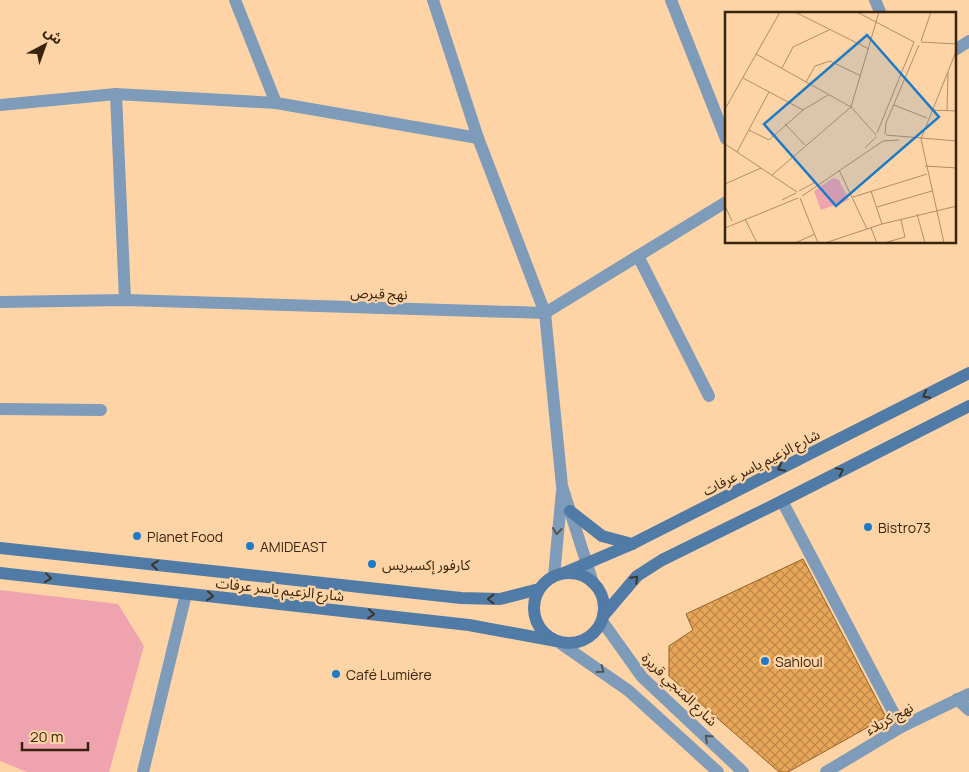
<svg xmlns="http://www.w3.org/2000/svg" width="969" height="772" font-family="Manrope,'Noto Sans Arabic',sans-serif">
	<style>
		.grass { fill: #efa3af }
		.building { fill: url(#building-cross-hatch); stroke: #926329 }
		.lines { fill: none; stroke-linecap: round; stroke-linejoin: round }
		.service { stroke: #7e9bb9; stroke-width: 12 }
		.minor { stroke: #7e9bb9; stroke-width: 12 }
		.secondary { stroke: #4f7ba6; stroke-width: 12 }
		.oneway { stroke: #3d352b }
		.oneway2 { stroke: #545451 }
		.poi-dot { fill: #1d7ac6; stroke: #fed4a6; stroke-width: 2 }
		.labels { text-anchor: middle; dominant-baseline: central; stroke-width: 4.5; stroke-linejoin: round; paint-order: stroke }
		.street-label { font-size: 14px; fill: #38240c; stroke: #fed4a6 }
		.poi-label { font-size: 14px; fill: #38240c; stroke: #fed4a6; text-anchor: start }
		.inset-road { fill: none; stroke: #af8e68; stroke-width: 1 }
		.view { fill: #1d7ac6; fill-opacity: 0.15; stroke: #1d7ac6; stroke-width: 2.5 }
		.inset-edge { fill: none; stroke: #38240c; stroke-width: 2.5 }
	</style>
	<defs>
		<pattern id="building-cross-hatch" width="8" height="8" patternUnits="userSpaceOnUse" patternTransform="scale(1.25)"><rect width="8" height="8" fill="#e8a758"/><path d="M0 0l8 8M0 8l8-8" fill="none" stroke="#bd8847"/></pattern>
	</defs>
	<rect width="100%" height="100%" fill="#fed4a6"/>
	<path class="grass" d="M0,590L118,604L144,646L109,772H27L0,761Z"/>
	<path class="building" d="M803,559L886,717L788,772H779L669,676V646L693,630L686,614Z"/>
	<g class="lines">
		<g class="service">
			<path d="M638,256L709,396"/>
			<path d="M0,409L101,410"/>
		</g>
		<g class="minor">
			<path d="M235,0L276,103"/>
			<path d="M433,0L478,138L545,313L562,486L593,583"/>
			<path d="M671,0L726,139"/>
			<path d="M875,0L881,14"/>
			<path d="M955,50L969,41"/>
			<path d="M116,94L125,300"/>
			<path d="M0,105L116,94L276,103L478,138"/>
			<path d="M0,302L125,300L545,313L726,202"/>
			<path d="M782,501L901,727"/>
			<path d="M554,576L562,491"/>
			<path d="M602,621L642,677L743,772"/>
			<path d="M560,643L629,691L718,772"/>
			<path d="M957,699L969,710"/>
			<path d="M143,772L186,594"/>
			<path d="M826,772L901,727L969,694"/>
		</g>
		<g class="secondary">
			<path d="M570,511L602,536L632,544"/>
			<path d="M0,548L461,598L500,599L539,589"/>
			<circle cx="569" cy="608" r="35"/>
			<path d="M0,573L469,625L556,641"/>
			<path d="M564,573L632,544L969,373"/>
			<path d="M603,616L637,576L662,560L782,501L969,406"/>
		</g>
	</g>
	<defs><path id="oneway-chevron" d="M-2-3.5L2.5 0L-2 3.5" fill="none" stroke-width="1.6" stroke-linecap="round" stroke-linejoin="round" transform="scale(1.25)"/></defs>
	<g class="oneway">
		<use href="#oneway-chevron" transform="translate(926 395) rotate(153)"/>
		<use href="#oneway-chevron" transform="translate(781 468) rotate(153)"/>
		<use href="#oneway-chevron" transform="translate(840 471) rotate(-27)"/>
		<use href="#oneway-chevron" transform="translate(155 565) rotate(-174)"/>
		<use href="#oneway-chevron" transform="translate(48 578) rotate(7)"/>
		<use href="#oneway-chevron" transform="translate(635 579) rotate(-45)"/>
		<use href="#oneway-chevron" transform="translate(210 596) rotate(6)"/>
		<use href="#oneway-chevron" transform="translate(491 599) rotate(-179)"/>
		<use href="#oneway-chevron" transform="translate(371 614) rotate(6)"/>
	</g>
	<g class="oneway2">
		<use href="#oneway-chevron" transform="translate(557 531) rotate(96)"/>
		<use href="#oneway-chevron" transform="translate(601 670) rotate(36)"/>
		<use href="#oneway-chevron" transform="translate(708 738) rotate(-137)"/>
	</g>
	<g class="poi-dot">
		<circle cx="868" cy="527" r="5"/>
		<circle cx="137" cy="536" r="5"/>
		<circle cx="250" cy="546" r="5"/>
		<circle cx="372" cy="564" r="5"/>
		<circle cx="765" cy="661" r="5"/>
		<circle cx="336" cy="674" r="5"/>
	</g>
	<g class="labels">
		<g class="street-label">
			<text transform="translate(379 293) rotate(2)">نهج قبرص</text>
			<text transform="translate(761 462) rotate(-27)">شارع الزعيم ياسر عرفات</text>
			<text transform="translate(280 589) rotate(6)">شارع الزعيم ياسر عرفات</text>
			<text transform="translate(680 689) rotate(44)">شارع المنجي قريرة</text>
			<text transform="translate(889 718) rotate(-29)">نهج كربلاء</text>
		</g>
		<g class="poi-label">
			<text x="878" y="527">Bistro73</text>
			<text x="147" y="536">Planet Food</text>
			<text x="260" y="546">AMIDEAST</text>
			<text x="382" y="564">كارفور إكسبريس</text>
			<text x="775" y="661">Sahloul</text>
			<text x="346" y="674">Café Lumière</text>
		</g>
	</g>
	<g transform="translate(725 12)">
		<rect width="231" height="231" fill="#fed4a6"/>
		<path d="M108,166L114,168L124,188L96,198L89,179Z" fill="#efa3af"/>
		<path class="inset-road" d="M70,0L144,37M132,0L189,30M196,29L206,0M196,30L232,32M31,42L126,95L151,123M57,56L68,35L104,18M18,66L78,98M81,70L90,54L105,49L136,64M169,93L202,106M0,97L55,0M206,98L232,99M222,99L223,60M60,112L80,133M24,118L44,128L78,98L103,83M152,121L189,30M160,122L161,111L194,33M161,123L232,129M158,129L174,128M0,132L72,180M140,136L151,125M12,140L44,80M200,154L232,156M114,158L142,217M47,163L126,95L154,0M0,172L36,156M74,179L89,171M146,179L157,212M77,184L158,129M128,185L202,162M75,186L93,231M57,188L71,181M0,194L7,209M152,195L207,179M192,202L200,231M20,207L32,231M0,216L73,186M146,216L152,231M70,231L90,222M100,231L157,212L232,194M159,231L180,225L176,208M219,231L196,127L232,37"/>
		<path class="view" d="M142,23L214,105L111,194L39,112Z"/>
		<rect width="231" height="231" class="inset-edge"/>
	</g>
	<g transform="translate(45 45) rotate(41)" stroke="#fed4a6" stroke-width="4" paint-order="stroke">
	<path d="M0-4L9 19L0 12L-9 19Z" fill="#38240c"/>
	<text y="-8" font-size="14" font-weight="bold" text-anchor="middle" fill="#38240c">ش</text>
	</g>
	<path d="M22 742v8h66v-8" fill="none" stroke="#38240c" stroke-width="2.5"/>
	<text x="30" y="742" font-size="15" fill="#38240c" stroke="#fed4a6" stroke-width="4" paint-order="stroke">20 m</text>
</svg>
